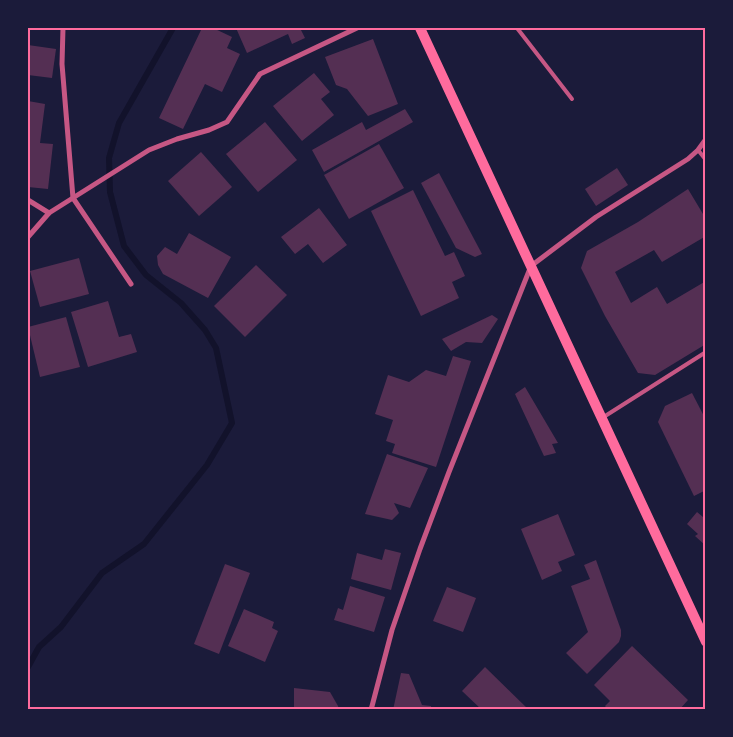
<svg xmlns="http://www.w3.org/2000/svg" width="733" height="737" font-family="Arial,sans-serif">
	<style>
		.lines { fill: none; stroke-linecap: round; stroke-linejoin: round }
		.stream { stroke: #12122b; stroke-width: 6 }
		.building { fill: #542f53 }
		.service { stroke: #c65784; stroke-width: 4 }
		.minor { stroke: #c65784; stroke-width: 5 }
		.secondary { stroke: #ff6b9d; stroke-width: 10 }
		.neatline { fill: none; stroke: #ff6b9d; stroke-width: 2 }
	</style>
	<rect width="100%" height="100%" fill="#1b1b3a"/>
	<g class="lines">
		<path class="stream" d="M28,667L39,647L61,627L102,573L144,544L207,465L232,423L216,348L205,330L181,303L146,275L124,246L110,192L109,158L119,123L173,28"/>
	</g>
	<g class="building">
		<path d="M202,28H213L232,37L227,48L240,54L222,92L205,84L183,129L159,118Z"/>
		<path d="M236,28H300L305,38L292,44L288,34L247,53Z"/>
		<path d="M373,39L398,104L368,116L347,89L336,85L325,57Z"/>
		<path d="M28,45L56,49L52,78L28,75Z"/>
		<path d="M314,73L330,92L321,99L334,115L302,141L273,106Z"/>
		<path d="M28,101L45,104L40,143L53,144L48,189L28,187Z"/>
		<path d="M405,109L413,122L324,172L312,150L362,122L366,130Z"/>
		<path d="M265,122L297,160L258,192L226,154Z"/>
		<path d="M379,144L404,188L349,219L324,175Z"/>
		<path d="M201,152L232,187L199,216L168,181Z"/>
		<path d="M617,168L628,185L596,206L585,189Z"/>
		<path d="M439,173L482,254L475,257L456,248L421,183Z"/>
		<path d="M688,189L706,219V236L662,262L654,250L615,272L631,303L657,287L667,304L706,281V344L655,375L638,373L605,316L581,268L587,251L638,222Z"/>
		<path d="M413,190L445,256L454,252L465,276L452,282L459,298L421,316L371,211Z"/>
		<path d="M319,208L347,245L323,263L308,244L295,254L281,237Z"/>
		<path d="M189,233L231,257L208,298L163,274L158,265L157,256L165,247L177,254Z"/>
		<path d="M79,258L89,294L40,307L30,271Z"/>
		<path d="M256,265L287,295L245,337L214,306Z"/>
		<path d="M108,301L119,337L131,334L137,352L88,367L71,312Z"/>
		<path d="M492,315L498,319L482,343L466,342L451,351L442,339Z"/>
		<path d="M66,317L80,367L40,377L28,327Z"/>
		<path d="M453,356L471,361L436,467L392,453L395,444L386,441L393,420L375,414L388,375L409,382L426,370L446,376Z"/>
		<path d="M525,387L558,443L552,444L556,453L544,456L536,439L515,394Z"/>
		<path d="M692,393L706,420V490L694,496L658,422L665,406Z"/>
		<path d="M387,454L428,468L410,508L394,503L399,513L392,520L365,514Z"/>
		<path d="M697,512L703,517L706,514V546L695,536L698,534L687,524Z"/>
		<path d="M558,514L575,555L558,562L562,571L542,580L521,529Z"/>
		<path d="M385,549L401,553L391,590L351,579L357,553L382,560Z"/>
		<path d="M596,560L621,630V636L619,642L587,674L566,653L588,632L571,586L590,579L584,565Z"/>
		<path d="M225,564L250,573L219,654L194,644Z"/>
		<path d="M350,586L385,597L374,632L334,620L338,608L343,610Z"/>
		<path d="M447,587L476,598L463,632L433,621Z"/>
		<path d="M244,609L274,622L272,628L278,631L265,662L228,646Z"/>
		<path d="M632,646L688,700L679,710H608L605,706L610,701L594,685Z"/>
		<path d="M485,667L529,710H482L462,691Z"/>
		<path d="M401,673L409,674L422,705L431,706V710H393Z"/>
		<path d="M294,688L330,692L338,706L339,710H294Z"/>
	</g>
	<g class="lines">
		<g class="service">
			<path d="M517,28L572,99"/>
			<path d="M698,150L706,160"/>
			<path d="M602,418L706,352"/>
		</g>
		<g class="minor">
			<path d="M63,28L62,64L73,198L131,284"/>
			<path d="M28,200L49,213"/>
			<path d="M28,237L49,213L149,150L177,139L209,130L227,122L260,74L357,28"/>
			<path d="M371,710L392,630L420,549L449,472L531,266L596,217L688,159L698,150L706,139"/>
		</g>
		<path class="secondary" d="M420,28L706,642"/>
	</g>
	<rect width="733" height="737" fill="none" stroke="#1b1b3a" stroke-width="58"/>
	<rect x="29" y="29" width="675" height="679" class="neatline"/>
</svg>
